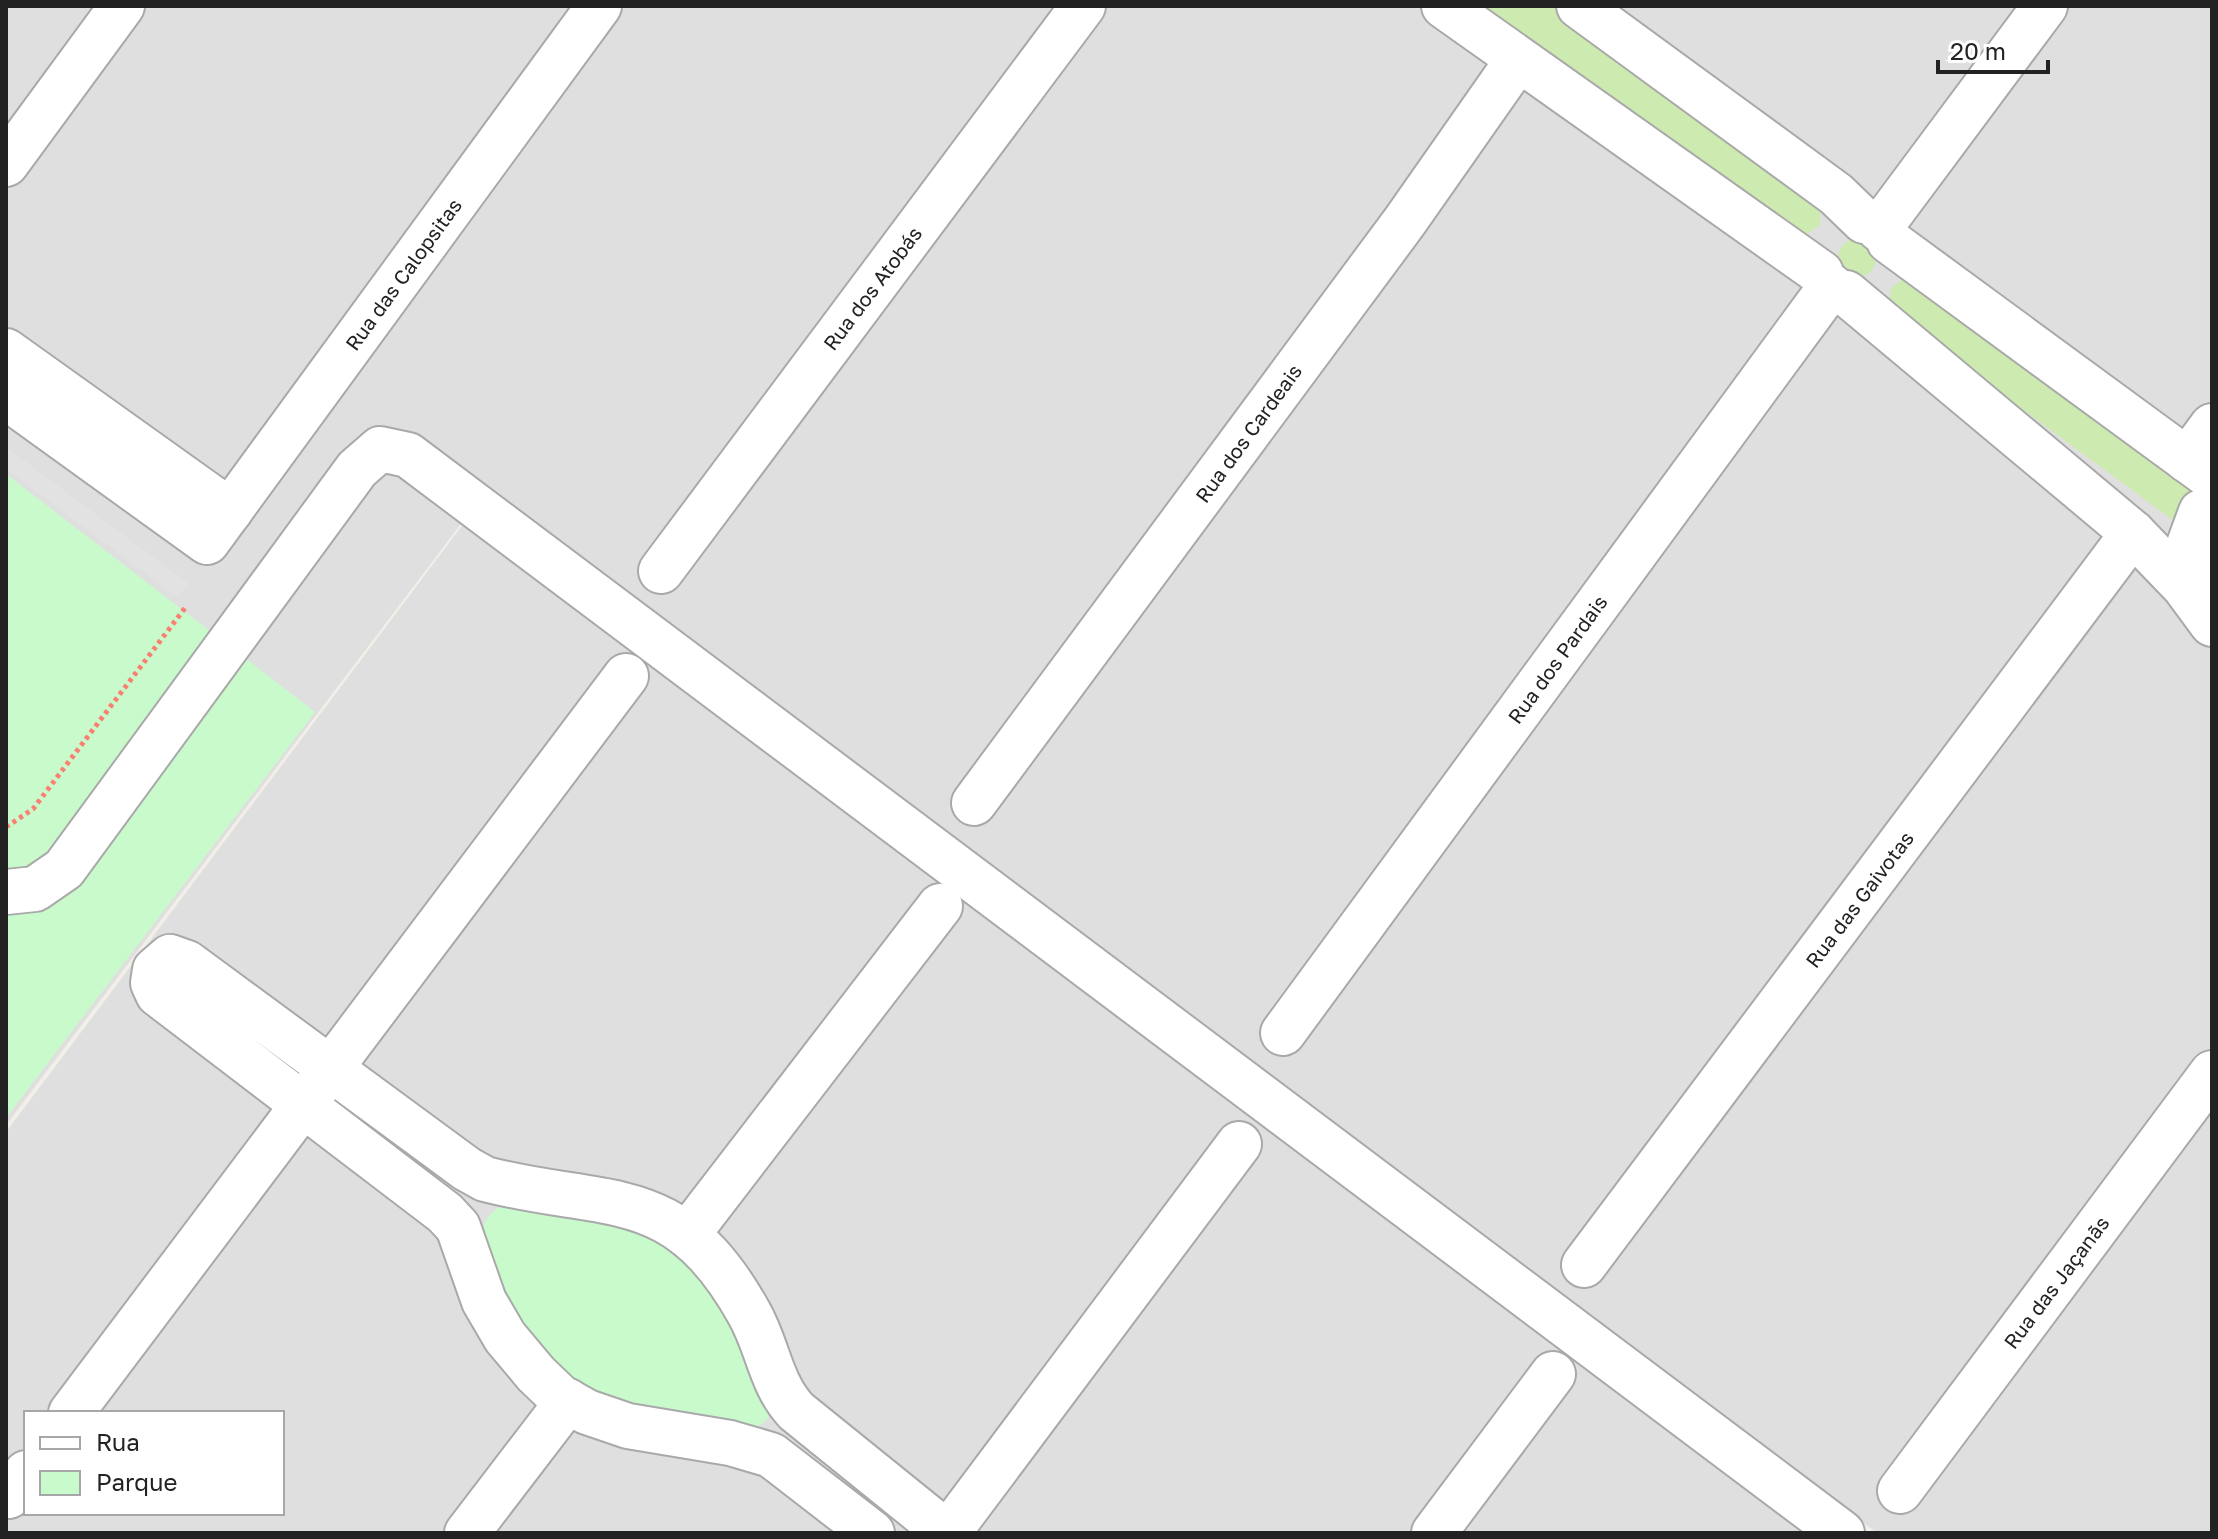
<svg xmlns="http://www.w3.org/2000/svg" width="2218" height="1539" font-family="'Golos Text',sans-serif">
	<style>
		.residential { fill: #e0dfdf; fill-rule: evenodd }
		.grass { fill: #cdebb0 }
		.park { fill: #c8facc }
		.parking { fill: #e2e2e2 }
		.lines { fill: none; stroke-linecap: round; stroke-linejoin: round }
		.minor-casing { stroke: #a9a9a9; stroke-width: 48 }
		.path { stroke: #fa8072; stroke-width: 5; stroke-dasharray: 4 4; stroke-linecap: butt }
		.minor { stroke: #fff; stroke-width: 44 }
		.labels { text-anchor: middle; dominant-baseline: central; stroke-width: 6; stroke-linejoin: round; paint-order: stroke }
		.street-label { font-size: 20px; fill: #222; stroke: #fff }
	</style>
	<rect width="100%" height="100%" fill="#f2efe9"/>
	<g class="residential">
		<path d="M6,6H2212V1533H1877L485,492L6,1125Z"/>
		<path d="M473,511L1836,1533H6V1132ZM26,1413H282V1513H26Z"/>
	</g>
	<g class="grass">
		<path d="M1483,6H1553L1821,205L1820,225L1804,236L1794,235Z"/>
		<circle cx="1857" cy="258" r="19"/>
		<path d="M1906,277L2201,486L2183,501L2174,521L1895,315L1889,307L1891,288Z"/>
	</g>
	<g class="park">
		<path d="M6,474L315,712L6,1118Z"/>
		<path d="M506,1203L653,1230L724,1293L771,1413C753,1453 655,1413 624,1403C608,1398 584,1395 571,1386C544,1367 478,1263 483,1229C485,1215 495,1210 506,1203Z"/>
	</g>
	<path class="parking" d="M6,447L189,584L178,598L6,469Z"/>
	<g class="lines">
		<defs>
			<g id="minor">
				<path d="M1444,6L1821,273"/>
				<path d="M1579,6L1836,194L1864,221"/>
				<path d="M6,164L122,6"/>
				<path d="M1879,229L2045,6"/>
				<path d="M1889,241L2212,478"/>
				<path d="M1846,293L2133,533L2184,586L2212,624"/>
				<path d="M6,351L230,511"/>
				<path d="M6,397L207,542L599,6"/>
				<path d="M2187,460L2212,426"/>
				<path d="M661,571L1083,6"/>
				<path d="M2202,605L2187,550L2201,512L2212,507"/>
				<path d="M974,803L1405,221L1517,61"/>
				<path d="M6,892L35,889L64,869L357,469L380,449L408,455L1842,1533"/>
				<path d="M1283,1033L1831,286"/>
				<path d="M687,1235L940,906"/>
				<path d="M1584,1265L2133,533"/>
				<path d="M71,1413L626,676"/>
				<path d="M1900,1491L2212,1073"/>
				<path d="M9,1496L26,1473"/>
				<path d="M467,1533L568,1401"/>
				<path d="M872,1533L771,1455L730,1443L628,1426L587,1412L560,1397L536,1374L505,1337L484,1301L458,1227L445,1213L158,994L153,983L155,970L170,957L187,963L467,1169L485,1179C609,1211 675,1181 749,1313C768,1346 770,1383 796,1411L947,1533"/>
				<path d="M948,1533L1239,1144"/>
				<path d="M1434,1533L1553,1374"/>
			</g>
		</defs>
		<use href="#minor" class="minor-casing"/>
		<path class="path" d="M6,827L33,809L185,608"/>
		<use href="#minor" class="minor"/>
	</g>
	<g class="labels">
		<g class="street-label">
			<text transform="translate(403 274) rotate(-54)">Rua das Calopsitas</text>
			<text transform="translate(872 288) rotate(-53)">Rua dos Atobás</text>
			<text transform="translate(1248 433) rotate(-54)">Rua dos Cardeais</text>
			<text transform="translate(1557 659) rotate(-54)">Rua dos Pardais</text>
			<text transform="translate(1859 899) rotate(-53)">Rua das Gaivotas</text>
			<text transform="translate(2056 1282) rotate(-53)">Rua das Jaçanãs</text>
		</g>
	</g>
	<rect width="2218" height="1539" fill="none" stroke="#222222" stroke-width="16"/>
	<rect x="24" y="1411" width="260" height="104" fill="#ffffff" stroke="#a7a7a7" stroke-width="2"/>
	<rect x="40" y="1437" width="40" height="12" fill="#ffffff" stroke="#a7a7a7" stroke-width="2"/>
	<text x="96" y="1451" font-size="24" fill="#222222">Rua</text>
	<rect x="40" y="1471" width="40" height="24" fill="#c8facc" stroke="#a7a7a7" stroke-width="2"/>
	<text x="96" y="1491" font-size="24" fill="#222222">Parque</text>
	<path d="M1938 60v12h110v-12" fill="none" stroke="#222222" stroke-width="4"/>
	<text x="1950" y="60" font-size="24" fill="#222222" stroke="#ffffff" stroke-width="6" paint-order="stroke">20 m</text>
</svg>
